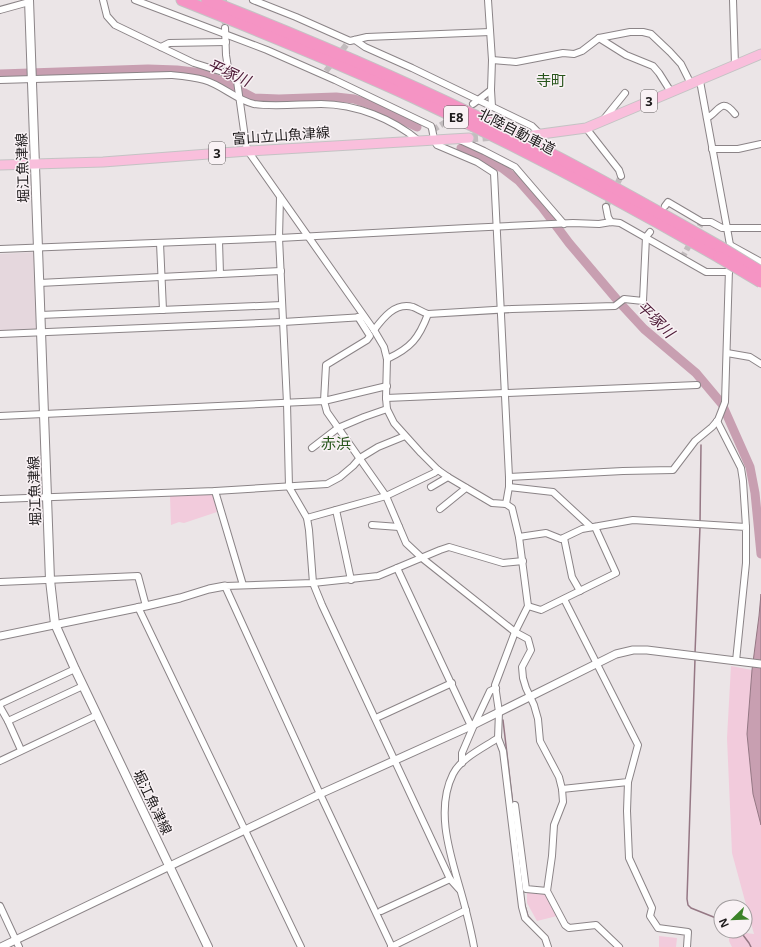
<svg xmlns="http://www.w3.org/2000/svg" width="761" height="947" font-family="'Noto Sans','Noto Sans JP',sans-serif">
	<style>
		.built { fill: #e5d7dd }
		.green { fill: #f2cbdc }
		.water { fill: #c89fb1; stroke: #957784 }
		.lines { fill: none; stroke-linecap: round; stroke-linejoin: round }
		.stream { stroke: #957784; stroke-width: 1.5 }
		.river { stroke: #c89fb1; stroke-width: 9 }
		.minor-tunnel { stroke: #c2bcbe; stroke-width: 6; stroke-dasharray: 6 3; stroke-linecap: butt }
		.primary-tunnel { stroke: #c2bcbe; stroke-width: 9; stroke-dasharray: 9 4.5; stroke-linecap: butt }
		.minor-casing { stroke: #8b8487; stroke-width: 8 }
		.tertiary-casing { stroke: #8b8487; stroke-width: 9 }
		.secondary-casing { stroke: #8b8487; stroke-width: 10 }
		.primary-casing { stroke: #c4c3c4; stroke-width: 11 }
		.motorway-casing { stroke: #c4c3c4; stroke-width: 13 }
		.minor { stroke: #fff; stroke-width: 6 }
		.tertiary { stroke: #fff; stroke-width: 7 }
		.secondary { stroke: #fff; stroke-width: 8 }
		.primary { stroke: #f9bfdc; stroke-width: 9 }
		.motorway { stroke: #f594c4; stroke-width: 11 }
		.motorway-bridge-casing { stroke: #c4c3c4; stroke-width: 13; stroke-linecap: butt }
		.motorway-bridge { stroke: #f594c4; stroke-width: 11 }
		.labels { text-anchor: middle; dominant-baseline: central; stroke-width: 3; stroke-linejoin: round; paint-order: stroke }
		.shield { fill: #f9f2f5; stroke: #5f5b5c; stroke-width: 1 }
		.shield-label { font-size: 13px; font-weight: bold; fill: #1d1a1b }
		.street-label { font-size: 14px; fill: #1d1a1b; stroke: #f9f2f5 }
		.water-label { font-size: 15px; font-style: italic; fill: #4c1935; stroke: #f9f2f5 }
		.neighbourhood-label { font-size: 15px; fill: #28551c; stroke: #f9f2f5 }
	</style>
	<rect width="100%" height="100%" fill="#ebe5e7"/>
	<path class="built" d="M36,252L37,330L0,331V254Z"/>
	<g class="green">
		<path d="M213,492L217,512L184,523L179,522L171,525L170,496Z"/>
		<path d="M731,666L752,670L747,734L753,794L761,825V947H732L729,941V931L754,934L732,853L727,738Z"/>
		<path d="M527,890L546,894L557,916L537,921L527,903Z"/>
		<path d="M659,936L677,938L676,947H659Z"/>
	</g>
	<path class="water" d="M761,594V825L753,794L747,734L752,670L759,616Z"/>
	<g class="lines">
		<g class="stream">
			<path d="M700,523L701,445"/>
			<path d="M695,653L700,527"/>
			<path d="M695,659L687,899L688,905L691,908L721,920"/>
			<path d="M503,720L513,805"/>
			<path d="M524,902L528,916L537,926"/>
			<path d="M740,931L749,943L751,947"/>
		</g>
		<g class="river">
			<path d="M0,74L148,69L177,70L202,73L226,83L254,98L279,99L336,97L354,99L369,104L417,127"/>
			<path d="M461,148L502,168L519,181L542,207L569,243L619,302L644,329L696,373L722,404L750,467L755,493L761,554"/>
		</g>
		<g class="minor-tunnel">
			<path d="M224,0L225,28"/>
			<path d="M326,71L347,44"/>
			<path d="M433,130L455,116"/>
			<path d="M606,207L621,176"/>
			<path d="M682,258L702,222"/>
		</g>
		<path class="primary-tunnel" d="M469,138L495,136"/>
		<defs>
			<g id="minor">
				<path d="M103,0L107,16L115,25L194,63L229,74L237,81L246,145L248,151L374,330L384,347L387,359L386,398L387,409L394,423L421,453L438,470L448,477L492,503L506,504L512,508L519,537L528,606L515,632L495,685L499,712L498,738C483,748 461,758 453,774C432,816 456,869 466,911C469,923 472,935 474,947"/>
				<path d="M135,0L267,50L335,80L431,126C434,132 432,139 437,145L477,162L494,173L509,477V487L506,504"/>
				<path d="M253,0L296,17L350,41L367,37L490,32"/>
				<path d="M733,0L735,65"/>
				<path d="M0,10L29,2"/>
				<path d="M225,28L226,55L229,74"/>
				<path d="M599,38L626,55L653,66L659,73L671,92"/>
				<path d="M355,40L365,47L412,68L532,126L540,134"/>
				<path d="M161,47L169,43L226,42"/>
				<path d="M492,60L516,62L563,53L574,54L582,51L599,38L630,32H643L651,34L670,52L681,64L691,84"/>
				<path d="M0,80L171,75C182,76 194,77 204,80C222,85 236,100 254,104C272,107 302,104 321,104C356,104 393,119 419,141"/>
				<path d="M700,81L727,228L730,245V253"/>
				<path d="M491,90L492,107"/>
				<path d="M473,104L491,90L492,60L488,0"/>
				<path d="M707,118C719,112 721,96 735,114"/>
				<path d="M604,119L625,93"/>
				<path d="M586,128L619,170L621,176"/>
				<path d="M460,140L484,151L515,167L564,224"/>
				<path d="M712,149H738L761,144"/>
				<path d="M280,197L279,238L287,403L289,487L307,518L309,530L313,583L322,605L450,879L459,889"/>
				<path d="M665,206L668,202L702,222H711L722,228H761"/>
				<path d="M606,207L608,217L611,222"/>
				<path d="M219,241L220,274"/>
				<path d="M160,243L163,310"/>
				<path d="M730,245L761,262"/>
				<path d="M0,249L279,238L467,228L573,223L599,224L611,222L620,223L706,272H729"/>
				<path d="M39,283L281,271"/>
				<path d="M40,315L282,305"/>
				<path d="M358,317L370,336L367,340L326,365L324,401L387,386"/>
				<path d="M374,330C383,318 395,302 413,307C418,309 422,312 428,314"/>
				<path d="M0,334L283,322L364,317"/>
				<path d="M727,353L750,357L761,364"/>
				<path d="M387,359C411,348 419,338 428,314L512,309L615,306L624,299L643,301L646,237L650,232"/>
				<path d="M386,398L697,385"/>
				<path d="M0,416L324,401L327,412L386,496L406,543L422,558L515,632L528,639L531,650L522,667L523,678L526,688L534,705L538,719L540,741L559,777L562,789L563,802L554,825L552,856L547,891L565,925L569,928L596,925L619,947"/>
				<path d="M717,421L741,468L743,481L746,527"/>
				<path d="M312,448L338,428L364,417L387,409"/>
				<path d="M509,477L623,471L673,470L695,441L712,427L718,420L725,402L729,269"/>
				<path d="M431,487L448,477"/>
				<path d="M509,487L553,492L591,527"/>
				<path d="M215,491L243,585"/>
				<path d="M0,499L215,491L327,484L340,477L353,466L360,458L378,447L405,436"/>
				<path d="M440,509L466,488"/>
				<path d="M336,510L351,580"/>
				<path d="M307,518L386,496L434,473L438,470"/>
				<path d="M372,525L399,527"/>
				<path d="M519,537L546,533L561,539L582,529L633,520L746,527V563L736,661"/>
				<path d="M564,538L572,577L580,591"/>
				<path d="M397,568L471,726"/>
				<path d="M0,582L138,576L146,606"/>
				<path d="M528,606L541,610L616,573L595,527"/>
				<path d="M138,607L301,947"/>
				<path d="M0,704L75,669"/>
				<path d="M0,707L8,721"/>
				<path d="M376,718L452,683"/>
				<path d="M498,738L503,751L522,907L525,918L545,938L548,947"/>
				<path d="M21,750L8,721L83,686"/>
				<path d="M0,761L97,715"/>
				<path d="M462,763V753L474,725L490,691L496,688"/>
				<path d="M628,782L627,811L629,858L652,908L650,916L658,928L688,932L687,947"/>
				<path d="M562,789L628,782L638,745L564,599"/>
				<path d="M515,805L526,889L547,891"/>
				<path d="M0,906L19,947"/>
				<path d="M381,911L450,879"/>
				<path d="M391,947L466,910"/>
				<path d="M392,947L320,794L225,586L313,583L378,576L440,550L449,547L503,563L523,561"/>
			</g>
			<g id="tertiary">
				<path d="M0,636L146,606L180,598L209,589L225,586"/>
				<path d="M1,947L320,794L471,726L616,654L633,650H647L761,664"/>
			</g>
			<path id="secondary" d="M29,0L50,580L55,624L75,669L208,947"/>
			<g id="primary">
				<path d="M534,135L586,128L761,54"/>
				<path d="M0,165L103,162L248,151L469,138"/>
			</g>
			<g id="motorway">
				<path d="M182,0C260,31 337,62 413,97C518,146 619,199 719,257"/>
				<path d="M207,0C316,43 424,89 528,142C593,175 657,211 720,247"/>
			</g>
		</defs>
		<use href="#minor" class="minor-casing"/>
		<use href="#tertiary" class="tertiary-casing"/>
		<use href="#secondary" class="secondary-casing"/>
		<use href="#primary" class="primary-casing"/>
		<use href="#motorway" class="motorway-casing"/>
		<use href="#minor" class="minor"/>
		<use href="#tertiary" class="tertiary"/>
		<use href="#secondary" class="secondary"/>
		<use href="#primary" class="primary"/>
		<use href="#motorway" class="motorway"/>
		<defs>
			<g id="motorway-bridge">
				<path d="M720,247L761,272"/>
				<path d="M719,257L761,282"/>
			</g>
		</defs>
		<use href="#motorway-bridge" class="motorway-bridge-casing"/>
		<use href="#motorway-bridge" class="motorway-bridge"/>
	</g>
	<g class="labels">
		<g class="shield">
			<rect x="641" y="90" width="16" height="22" rx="3"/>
			<rect x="444" y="106" width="24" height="22" rx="3"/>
			<rect x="209" y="142" width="16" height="22" rx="3"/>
		</g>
		<g class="shield-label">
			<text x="649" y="101">3</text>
			<text x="456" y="117">E8</text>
			<text x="217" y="153">3</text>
		</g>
		<g class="street-label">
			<text transform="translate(517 131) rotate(27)">北陸自動車道</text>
			<text transform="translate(281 135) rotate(-4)">富山立山魚津線</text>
			<text transform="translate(22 168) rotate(-92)">堀江魚津線</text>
			<text transform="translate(34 491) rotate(-92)">堀江魚津線</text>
			<text transform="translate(153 802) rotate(64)">堀江魚津線</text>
		</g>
		<g class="water-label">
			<text transform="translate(229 72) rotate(24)">平塚川</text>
			<text transform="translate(656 319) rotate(44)">平塚川</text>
		</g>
		<g class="neighbourhood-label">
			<text x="551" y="80">寺町</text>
			<text x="336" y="443">赤浜</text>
		</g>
	</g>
	<g transform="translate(733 919) rotate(247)"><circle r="19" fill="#f9f2f5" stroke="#a19c9e"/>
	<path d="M0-3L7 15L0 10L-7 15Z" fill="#3b8228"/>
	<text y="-6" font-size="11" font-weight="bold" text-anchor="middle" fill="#1d1a1b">N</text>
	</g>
</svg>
